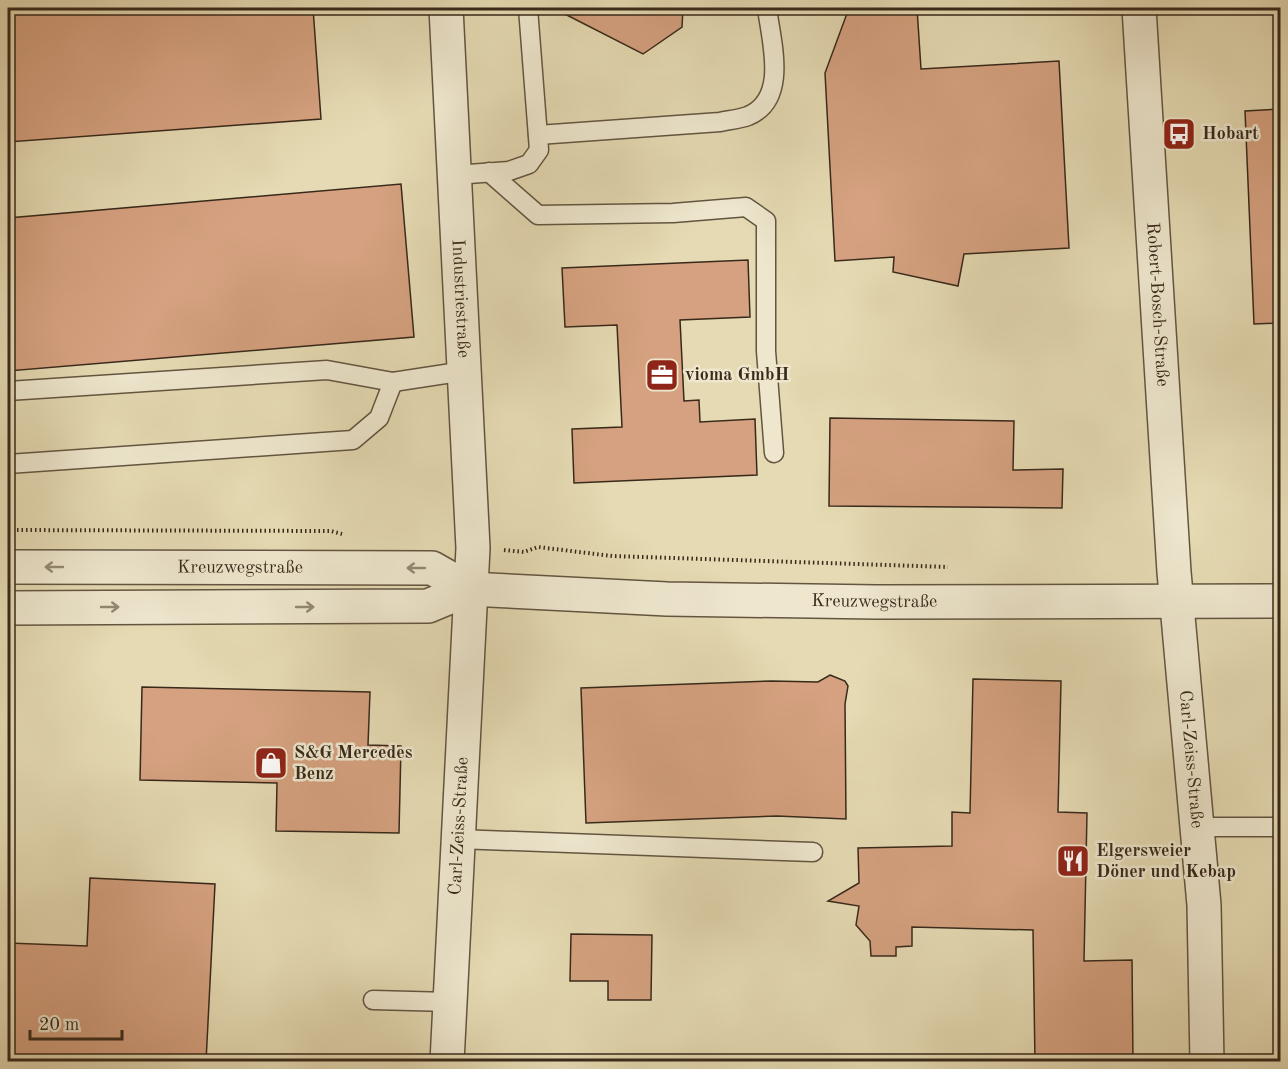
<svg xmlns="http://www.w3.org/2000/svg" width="1288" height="1069" font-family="'Old Standard TT',serif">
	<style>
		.building { fill: #d5a180; stroke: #38291b; stroke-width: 1.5 }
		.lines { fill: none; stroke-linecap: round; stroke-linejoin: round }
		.service-casing { stroke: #635541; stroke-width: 21 }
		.minor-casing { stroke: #635541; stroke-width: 36 }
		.path { stroke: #38291b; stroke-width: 4; stroke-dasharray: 1.5 3; stroke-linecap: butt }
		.service { stroke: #eee7ce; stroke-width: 18 }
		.minor { stroke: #eee7ce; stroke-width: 33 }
		.oneway { stroke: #938874 }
		.labels { text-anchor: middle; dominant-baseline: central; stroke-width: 5; stroke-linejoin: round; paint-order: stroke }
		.poi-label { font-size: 18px; font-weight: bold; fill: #38291b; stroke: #eee7ce; text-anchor: start }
		.street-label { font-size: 18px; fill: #38291b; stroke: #eee7ce }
	</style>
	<rect width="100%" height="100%" fill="#e5dab3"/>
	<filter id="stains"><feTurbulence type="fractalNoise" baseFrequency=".00333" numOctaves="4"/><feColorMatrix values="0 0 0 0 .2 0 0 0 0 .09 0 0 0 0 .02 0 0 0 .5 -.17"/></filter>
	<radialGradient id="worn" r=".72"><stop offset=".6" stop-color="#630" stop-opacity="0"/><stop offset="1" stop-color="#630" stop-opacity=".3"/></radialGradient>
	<g class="building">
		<path d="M8,8H313L321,119L8,142Z"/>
		<path d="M553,8H683L682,27L643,54Z"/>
		<path d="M849,8H917L921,69L1059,61L1069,248L964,254L958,286L893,272L894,257L835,261L825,73Z"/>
		<path d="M1281,109V323L1254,324L1245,111Z"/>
		<path d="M401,184L414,337L8,371V218Z"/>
		<path d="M748,260L750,317L680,320L684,401L699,400L700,422L755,419L757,475L574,483L572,429L622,427L617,325L565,327L562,268Z"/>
		<path d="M830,418L1014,421L1013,470L1063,469L1062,508L829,506Z"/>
		<path d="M830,675L845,681L848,686L845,704L846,819L777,816L586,823L581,688L772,681L818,682Z"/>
		<path d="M973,679L1061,681L1058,812L1087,813L1084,961L1132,960L1133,1062H1035L1033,930L912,927V946L896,947V956H871L870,941L856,925L859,906L828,901L859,883L858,848L952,846V812L970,813Z"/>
		<path d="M142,687L370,692L368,745L401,746L399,833L276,831L277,783L140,780Z"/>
		<path d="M90,878L215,884L206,1062H8V943L87,946Z"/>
		<path d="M571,934L652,935L651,1000H608V981H570Z"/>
	</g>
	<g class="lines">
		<defs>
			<g id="service">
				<path d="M538,135L720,122C729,120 740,119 748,116C789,99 771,41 767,8"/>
				<path d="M489,172L538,215L673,213L746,207L766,221V351L774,453"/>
				<path d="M455,175L509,171L529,164L539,150L528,8"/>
				<path d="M8,391L327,370L393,382L465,371"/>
				<path d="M8,464L353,440L379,418L393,382"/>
				<path d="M1197,827H1280"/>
				<path d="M458,839L813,852"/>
				<path d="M373,1000L450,1002"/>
			</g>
			<g id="minor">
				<path id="s1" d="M446,8L473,548L447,1062"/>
				<path id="s2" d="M1139,8L1174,572L1204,905L1207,1062"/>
				<path id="s3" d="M8,567L432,568L469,589"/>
				<path id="s4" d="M8,608L428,606L469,589L667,599L877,602L1280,601"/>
			</g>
		</defs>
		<use href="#service" class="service-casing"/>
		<use href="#minor" class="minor-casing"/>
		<g class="path">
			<path d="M8,530L331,531L342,534"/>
			<path d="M504,550L524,552L538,547L612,556L948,567"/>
		</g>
		<use href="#service" class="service"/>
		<use href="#minor" class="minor"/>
	</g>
	<defs><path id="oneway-shaft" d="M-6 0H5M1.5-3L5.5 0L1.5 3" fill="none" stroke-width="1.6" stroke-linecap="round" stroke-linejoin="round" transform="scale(1.5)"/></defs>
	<g class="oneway">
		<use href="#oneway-shaft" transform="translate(54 567) rotate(180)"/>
		<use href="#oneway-shaft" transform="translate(416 568) rotate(-180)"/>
		<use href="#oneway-shaft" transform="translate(110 607)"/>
		<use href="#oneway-shaft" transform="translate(305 607)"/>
	</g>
	<defs>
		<symbol id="bus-square" viewBox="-11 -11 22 22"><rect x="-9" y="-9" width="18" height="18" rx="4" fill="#8f2418" stroke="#eee7ce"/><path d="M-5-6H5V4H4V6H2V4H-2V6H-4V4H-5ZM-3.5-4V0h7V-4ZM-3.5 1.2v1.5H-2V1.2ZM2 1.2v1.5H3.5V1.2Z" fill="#fff"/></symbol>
		<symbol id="office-square" viewBox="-11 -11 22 22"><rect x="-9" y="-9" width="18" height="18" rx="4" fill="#8f2418" stroke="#eee7ce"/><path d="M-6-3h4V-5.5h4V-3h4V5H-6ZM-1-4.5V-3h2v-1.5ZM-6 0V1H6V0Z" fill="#fff"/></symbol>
		<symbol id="shop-square" viewBox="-11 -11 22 22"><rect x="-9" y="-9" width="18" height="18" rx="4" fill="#8f2418" stroke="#eee7ce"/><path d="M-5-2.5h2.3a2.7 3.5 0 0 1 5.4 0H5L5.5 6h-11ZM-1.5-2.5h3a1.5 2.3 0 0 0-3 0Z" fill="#fff"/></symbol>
		<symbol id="restaurant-square" viewBox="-11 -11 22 22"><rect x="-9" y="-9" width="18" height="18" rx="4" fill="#8f2418" stroke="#eee7ce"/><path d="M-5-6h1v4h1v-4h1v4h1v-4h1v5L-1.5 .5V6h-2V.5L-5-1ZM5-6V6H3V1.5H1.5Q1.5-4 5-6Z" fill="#fff"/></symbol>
	</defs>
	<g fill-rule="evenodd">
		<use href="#bus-square" x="1160" y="115" width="38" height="38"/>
		<use href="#office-square" x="643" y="356" width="38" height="38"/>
		<use href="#shop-square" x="252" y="744" width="38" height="38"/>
		<use href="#restaurant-square" x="1054" y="842" width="38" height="38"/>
	</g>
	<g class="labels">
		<g class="poi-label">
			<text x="1202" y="134">Hobart</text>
			<text x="685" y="375">vioma GmbH</text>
			<text x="294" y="753">S&amp;G Mercedes<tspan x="294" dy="21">Benz</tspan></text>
			<text x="1096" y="851">Elgersweier<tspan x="1096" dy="21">Döner und Kebap</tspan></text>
		</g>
		<g class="street-label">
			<text stroke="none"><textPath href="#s1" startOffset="291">Industriestraße</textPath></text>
			<text stroke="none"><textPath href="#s2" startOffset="297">Robert-Bosch-Straße</textPath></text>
			<text stroke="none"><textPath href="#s3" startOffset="232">Kreuzwegstraße</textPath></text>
			<text stroke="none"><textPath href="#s4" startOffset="870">Kreuzwegstraße</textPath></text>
			<text stroke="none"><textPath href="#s2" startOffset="753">Carl-Zeiss-Straße</textPath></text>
			<text transform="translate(459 826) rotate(-87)">Carl-Zeiss-Straße</text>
		</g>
	</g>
	<rect width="1288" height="1069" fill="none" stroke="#e5dab3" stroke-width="30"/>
	<rect x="9" y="9" width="1270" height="1051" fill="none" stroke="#38291b" stroke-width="3"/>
	<rect x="15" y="15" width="1258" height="1039" fill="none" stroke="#38291b" stroke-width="1.5"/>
	<path d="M30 1030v9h92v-9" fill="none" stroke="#38291b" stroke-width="3"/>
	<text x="39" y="1030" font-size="18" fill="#38291b" stroke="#eee7ce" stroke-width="4.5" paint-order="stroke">20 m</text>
	<rect width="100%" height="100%" filter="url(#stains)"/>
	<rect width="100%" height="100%" fill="url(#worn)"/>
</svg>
